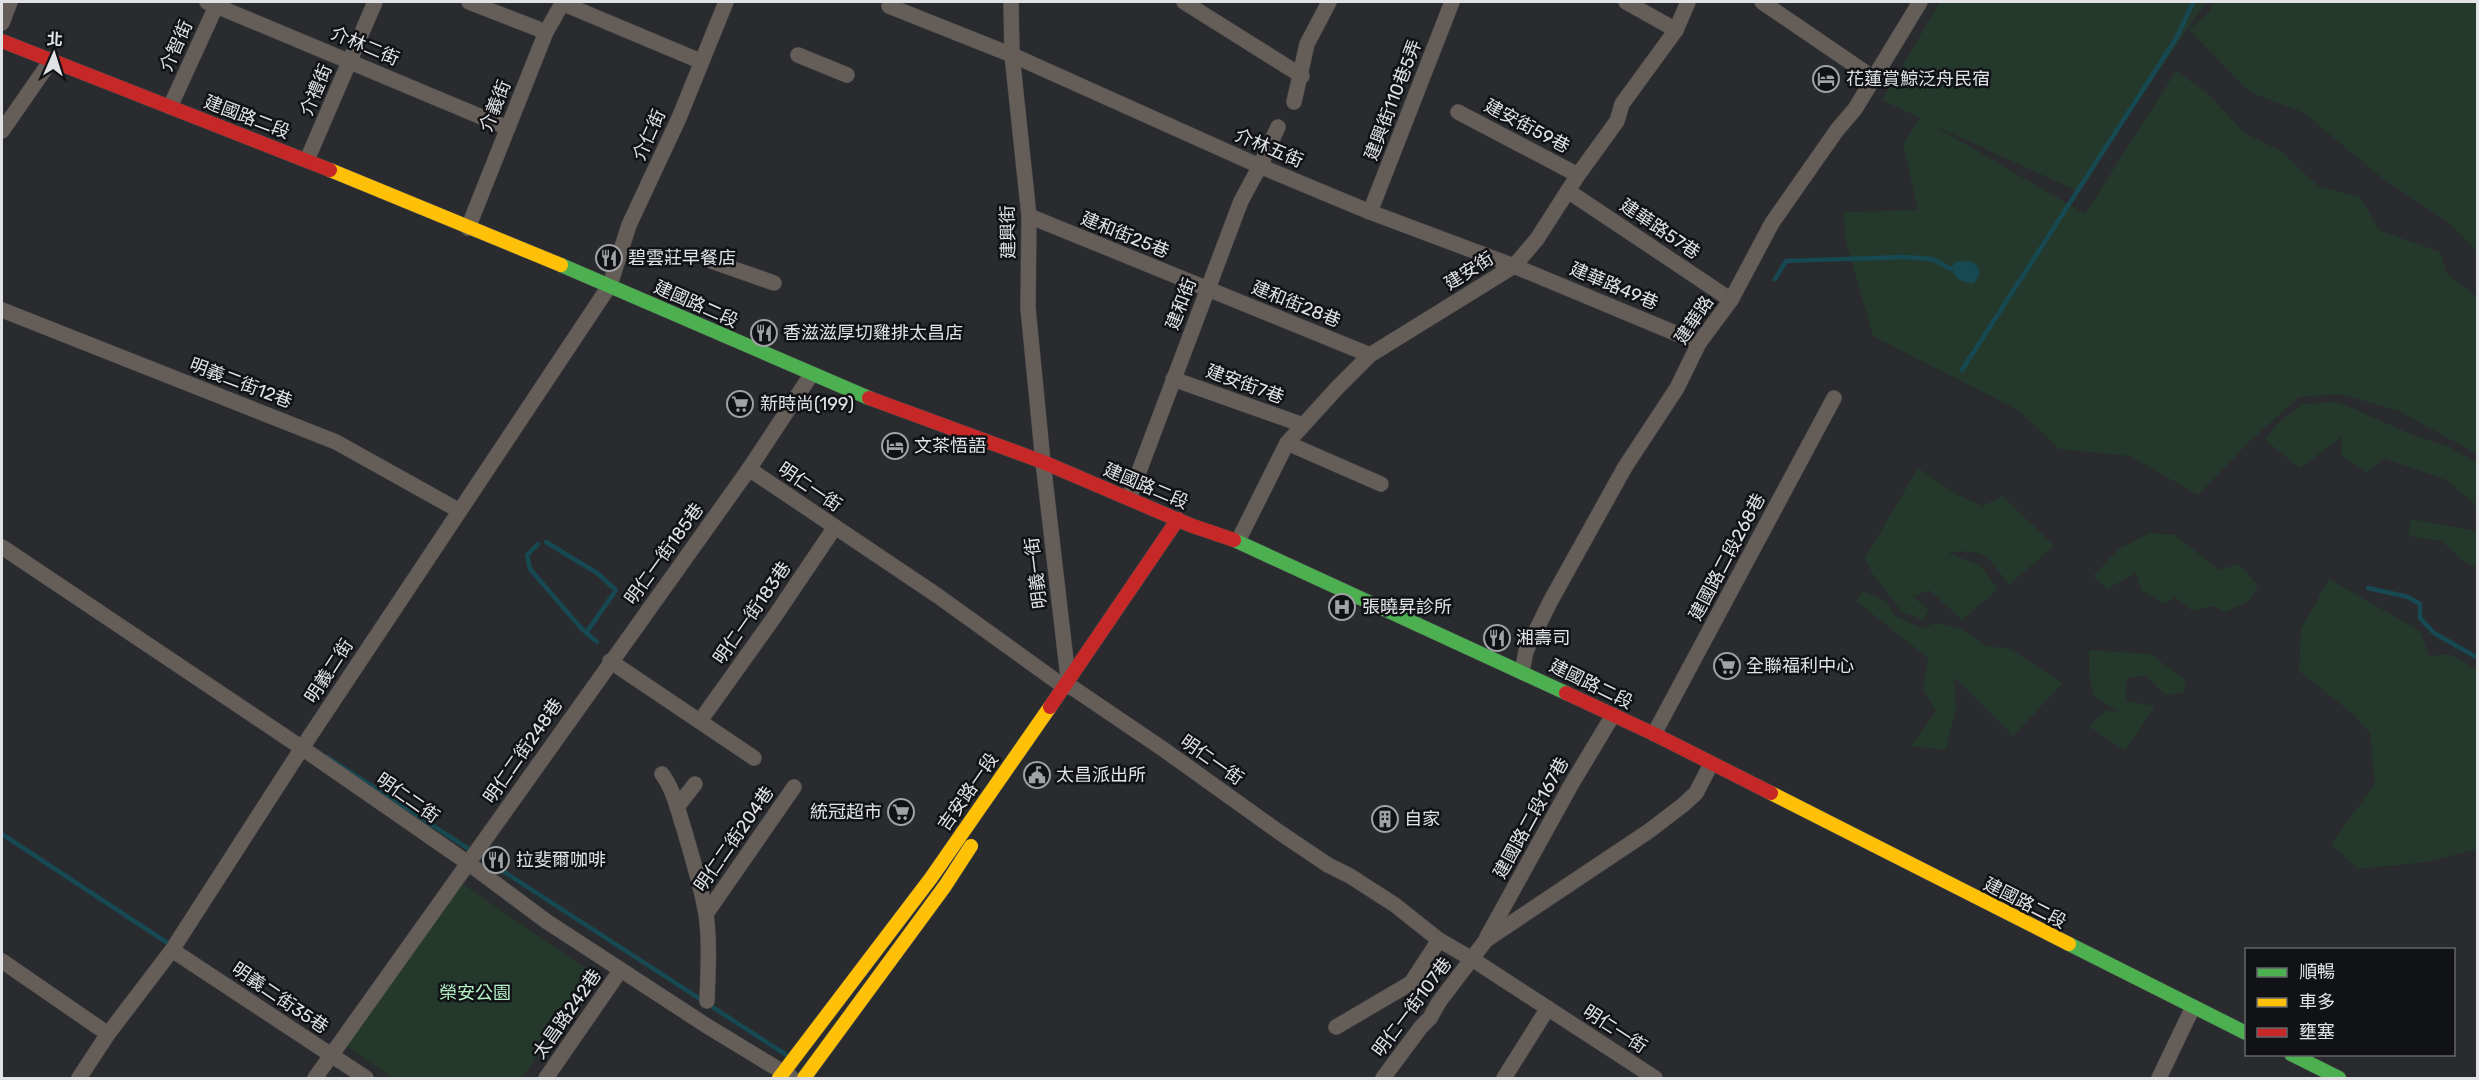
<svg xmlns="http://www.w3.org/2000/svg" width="2479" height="1080" font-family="Rubik,'Noto Sans TC',sans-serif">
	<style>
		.green { fill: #24392b }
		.water { fill: #174952 }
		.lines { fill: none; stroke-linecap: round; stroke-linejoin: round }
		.stream { stroke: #174952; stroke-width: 4.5 }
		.street-casing { stroke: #47484b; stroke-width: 16 }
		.fast-casing { stroke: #47484b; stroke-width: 15 }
		.slow-casing { stroke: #47484b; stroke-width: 15 }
		.jam-casing { stroke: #47484b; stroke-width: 15 }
		.street { stroke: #655d57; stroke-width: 15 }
		.fast { stroke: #4caf50; stroke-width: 14 }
		.slow { stroke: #ffc107; stroke-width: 14 }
		.jam { stroke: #c62828; stroke-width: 14 }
		.labels { text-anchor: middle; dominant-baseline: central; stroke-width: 5; stroke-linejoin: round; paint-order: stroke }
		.street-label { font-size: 18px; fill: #e0e2e6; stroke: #111215 }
		.poi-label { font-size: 18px; fill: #e0e2e6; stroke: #111215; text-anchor: start }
		.park-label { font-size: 18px; fill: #b4f2c6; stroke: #111215 }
	</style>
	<rect width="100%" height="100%" fill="#292b2e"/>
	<g class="green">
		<path d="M1940,2H2206L2077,191L1931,124L2085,214L2176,71L2206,92L2245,133L2281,151L2318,186L2360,197L2379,230L2440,252L2447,274L2477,297V454L2399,411L2341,394L2299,397L2251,440L2198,495L2130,456L2059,449L2018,410L1873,336L1845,238L1844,212L1918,210L1903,145L1920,118L1882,100Z"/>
		<path d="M2214,2H2477V252L2449,223L2382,178L2304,113L2250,92L2189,30L2210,11Z"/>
		<path d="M2338,402L2413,435L2449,447L2477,463V506L2446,480L2384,458L2367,473L2341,455L2342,437L2300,468L2265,440L2278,423L2303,404Z"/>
		<path d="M1918,468L1958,495L1983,506L2003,496L2054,546L2009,585C1987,556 1986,548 1948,553L1981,566L1998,589L1962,620L1929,590L1913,597L1929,609L1924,620L1902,612L1872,573L1865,558Z"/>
		<path d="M2411,519L2477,531V568L2465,562L2441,541L2408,536Z"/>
		<path d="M2150,533L2175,535L2219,570L2238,564L2258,585L2249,601L2225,612L2213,606L2192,611L2175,597L2165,604L2142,591L2136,573L2107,589L2093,576L2119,549Z"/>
		<path d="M2329,579L2420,631L2429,656L2449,654L2477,670V849L2426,862L2358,869L2331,844L2375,784L2370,733L2354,715L2299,671L2301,629Z"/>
		<path d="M1862,591L1886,601L1895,616L1921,628L1937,623L1962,629L1986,646L2010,649L2063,683L2013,736L1954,677L1956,709L1946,750L1911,746L1936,711L1923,689L1928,658L1856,601Z"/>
		<path d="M2089,650L2150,654L2186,680L2183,693L2165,695L2146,675L2127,678L2126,701L2155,706L2125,751L2089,726L2106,711L2120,712L2094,697L2089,674Z"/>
		<path d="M454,878L594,974L522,1078H393L337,1040Z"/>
	</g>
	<path class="water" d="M1971,261L1978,267L1980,273L1974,283C1963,283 1953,279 1952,267L1955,262Z"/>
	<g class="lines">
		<g class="stream">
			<path d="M1775,279L1786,261L1905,257L1932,259L1951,269"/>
			<path d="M1962,370L2177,37L2193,2"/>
			<path d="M546,542L597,573L616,590L586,633"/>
			<path d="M538,544L527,555L530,569L581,628L597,642"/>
			<path d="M2368,588L2408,597L2420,604V618L2434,633L2478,658"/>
			<path d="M327,757L788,1056"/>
			<path d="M2,834L172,946"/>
		</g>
		<defs>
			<g id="street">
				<path d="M207,2L508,128"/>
				<path d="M469,2L546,32"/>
				<path d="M1011,2L1012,55L1029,216L1028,308L1043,462L1068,678"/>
				<path d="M1184,2L1302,76"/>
				<path d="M1626,2L1676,30"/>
				<path d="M1762,2L1875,79"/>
				<path d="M562,3L700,61"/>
				<path d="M889,6L1012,55L1255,164L1370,212L1514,266L1699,343"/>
				<path d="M2,23L10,2"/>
				<path d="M798,55L847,75"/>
				<path d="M1294,102L1307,44L1329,2"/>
				<path d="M170,107L218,2"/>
				<path d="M1458,112L1578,175"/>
				<path d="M2,131L52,59"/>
				<path d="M307,160L375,2"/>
				<path d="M1568,191L1731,300"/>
				<path d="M1370,212L1452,2"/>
				<path d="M1029,216L1370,355"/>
				<path d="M468,228L546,32L563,2"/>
				<path d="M711,261L774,283"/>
				<path d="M2,310L336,442L458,510"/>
				<path d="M1173,379L1303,425"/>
				<path d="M1287,443L1381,484"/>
				<path d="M749,469L938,596L1063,686L1073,688L1163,749L1279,832L1328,865L1350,876L1395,905L1439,940L1472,959L1655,1078"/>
				<path d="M1129,498L1241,201L1260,166L1278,127"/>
				<path d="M1238,541L1287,443L1337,388L1370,355L1514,266L1537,239L1578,175L1617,121L1622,104L1676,30L1688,2"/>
				<path d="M2,547L302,748L468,863L546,921L707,1026L791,1077"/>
				<path d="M610,661L754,758"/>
				<path d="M1522,672L1526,651L1550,602L1625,467L1677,388L1699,343L1731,300L1772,223L1837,130L1855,109L1920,2"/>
				<path d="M700,721L775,616L835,527"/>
				<path d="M1654,734L1834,398"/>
				<path d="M662,774C674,790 678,811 684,829C692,857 701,885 706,914C710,943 708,972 707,1001"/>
				<path d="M677,807L695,784"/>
				<path d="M706,914L794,787"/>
				<path d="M1487,937L1571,785L1613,715"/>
				<path d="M172,950L366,1078"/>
				<path d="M2,961L108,1034"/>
				<path d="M1336,1027L1411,983L1439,940"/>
				<path d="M79,1078L108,1034L172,950L302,748L610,285L629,225L679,118L726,2"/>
				<path d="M315,1078L749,469L811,375"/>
				<path d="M546,1078L620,971"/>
				<path d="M1383,1078L1421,1027L1430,1018L1439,1002L1486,940L1649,831L1683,805L1696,793L1711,764"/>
				<path d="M1504,1078L1548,1008"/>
				<path d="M2159,1078L2193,1007"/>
			</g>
			<g id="fast">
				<path d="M561,265L869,398"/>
				<path d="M1234,540L1566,693"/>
				<path d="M2069,944L2246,1033"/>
				<path d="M2291,1054L2339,1078"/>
			</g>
			<g id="slow">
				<path d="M330,170L561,265"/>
				<path d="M1771,793L2069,944"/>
				<path d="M779,1078L931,878L1050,707"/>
				<path d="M804,1078L945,886L971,846"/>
			</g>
			<g id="jam">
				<path d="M2,41L330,170"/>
				<path d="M869,398L1043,462L1190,525L1234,540"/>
				<path d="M1566,693L1654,734L1771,793"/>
				<path d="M1050,707L1178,519"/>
			</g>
		</defs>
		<use href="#street" class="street-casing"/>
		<use href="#fast" class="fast-casing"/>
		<use href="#slow" class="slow-casing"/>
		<use href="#jam" class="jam-casing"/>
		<use href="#street" class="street"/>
		<use href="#fast" class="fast"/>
		<use href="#slow" class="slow"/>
		<use href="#jam" class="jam"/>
	</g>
	<defs>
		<symbol id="hotel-ring" viewBox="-11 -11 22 22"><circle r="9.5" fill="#111215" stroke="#a0a2a6" stroke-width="1.5"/><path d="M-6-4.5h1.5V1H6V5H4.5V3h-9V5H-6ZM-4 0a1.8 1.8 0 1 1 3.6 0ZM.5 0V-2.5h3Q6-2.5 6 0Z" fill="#a0a2a6"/></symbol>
		<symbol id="restaurant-ring" viewBox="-11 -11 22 22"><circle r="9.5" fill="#111215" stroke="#a0a2a6" stroke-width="1.5"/><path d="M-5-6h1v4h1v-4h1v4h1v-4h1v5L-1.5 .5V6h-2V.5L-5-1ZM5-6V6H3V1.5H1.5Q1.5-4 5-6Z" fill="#a0a2a6"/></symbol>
		<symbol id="supermarket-ring" viewBox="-11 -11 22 22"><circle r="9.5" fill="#111215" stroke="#a0a2a6" stroke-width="1.5"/><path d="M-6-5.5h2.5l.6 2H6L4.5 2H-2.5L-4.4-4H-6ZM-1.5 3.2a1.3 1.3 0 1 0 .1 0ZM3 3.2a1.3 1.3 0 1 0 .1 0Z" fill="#a0a2a6"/></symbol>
		<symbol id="hospital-ring" viewBox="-11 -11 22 22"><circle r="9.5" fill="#111215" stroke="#a0a2a6" stroke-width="1.5"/><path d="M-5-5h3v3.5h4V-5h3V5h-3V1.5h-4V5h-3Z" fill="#a0a2a6"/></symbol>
		<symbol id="civic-ring" viewBox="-11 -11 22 22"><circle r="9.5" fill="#111215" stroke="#a0a2a6" stroke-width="1.5"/><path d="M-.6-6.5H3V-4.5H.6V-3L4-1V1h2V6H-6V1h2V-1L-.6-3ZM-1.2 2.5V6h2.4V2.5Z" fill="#a0a2a6"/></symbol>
		<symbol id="building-ring" viewBox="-11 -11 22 22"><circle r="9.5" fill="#111215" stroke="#a0a2a6" stroke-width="1.5"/><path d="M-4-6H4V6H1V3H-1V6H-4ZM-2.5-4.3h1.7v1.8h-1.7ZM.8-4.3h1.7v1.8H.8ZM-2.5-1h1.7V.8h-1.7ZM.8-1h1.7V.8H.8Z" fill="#a0a2a6"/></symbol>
	</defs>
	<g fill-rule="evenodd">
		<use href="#hotel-ring" x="1811" y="64" width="30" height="30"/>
		<use href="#restaurant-ring" x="594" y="243" width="30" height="30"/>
		<use href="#restaurant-ring" x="749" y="318" width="30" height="30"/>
		<use href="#supermarket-ring" x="725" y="389" width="30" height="30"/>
		<use href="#hotel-ring" x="880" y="431" width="30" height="30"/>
		<use href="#hospital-ring" x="1327" y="592" width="30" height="30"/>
		<use href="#restaurant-ring" x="1482" y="623" width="30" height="30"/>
		<use href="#supermarket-ring" x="1712" y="651" width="30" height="30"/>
		<use href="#civic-ring" x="1022" y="760" width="30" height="30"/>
		<use href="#supermarket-ring" x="886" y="797" width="30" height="30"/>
		<use href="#building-ring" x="1370" y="804" width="30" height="30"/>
		<use href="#restaurant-ring" x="481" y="845" width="30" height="30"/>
	</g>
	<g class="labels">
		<g class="street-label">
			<text transform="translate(176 46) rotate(-66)">介智街</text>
			<text transform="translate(365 46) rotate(23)">介林二街</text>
			<text transform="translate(316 90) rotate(-67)">介禮街</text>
			<text transform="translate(1393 100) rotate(-69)">建興街110巷5弄</text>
			<text transform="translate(495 106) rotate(-68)">介義街</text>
			<text transform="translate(247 117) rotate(21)">建國路二段</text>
			<text transform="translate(1527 126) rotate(28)">建安街59巷</text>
			<text transform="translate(649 135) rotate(-66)">介仁街</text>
			<text transform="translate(1269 148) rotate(23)">介林五街</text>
			<text transform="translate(1660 229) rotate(34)">建華路57巷</text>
			<text transform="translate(1008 232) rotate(-91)">建興街</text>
			<text transform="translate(1125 235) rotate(22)">建和街25巷</text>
			<text transform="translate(1469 271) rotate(-32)">建安街</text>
			<text transform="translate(1614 286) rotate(23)">建華路49巷</text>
			<text transform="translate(696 304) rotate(24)">建國路二段</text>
			<text transform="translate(1181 304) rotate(-69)">建和街</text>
			<text transform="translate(1296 304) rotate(22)">建和街28巷</text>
			<text transform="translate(1694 320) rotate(-56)">建華路</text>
			<text transform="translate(241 383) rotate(21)">明義二街12巷</text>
			<text transform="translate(1245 384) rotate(20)">建安街7巷</text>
			<text transform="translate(1146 486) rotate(23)">建國路二段</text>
			<text transform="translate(810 487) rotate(34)">明仁一街</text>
			<text transform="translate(664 554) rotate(-54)">明仁一街185巷</text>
			<text transform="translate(1727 557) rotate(-62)">建國路二段268巷</text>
			<text transform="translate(1036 573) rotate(-97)">明義一街</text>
			<text transform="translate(752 613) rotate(-55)">明仁一街183巷</text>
			<text transform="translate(329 671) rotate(-57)">明義二街</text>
			<text transform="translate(1591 684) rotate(26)">建國路二段</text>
			<text transform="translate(523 751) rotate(-55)">明仁二街248巷</text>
			<text transform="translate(1212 760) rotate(35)">明仁一街</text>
			<text transform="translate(968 792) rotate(-55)">吉安路一段</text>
			<text transform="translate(408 798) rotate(35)">明仁二街</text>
			<text transform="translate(1531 818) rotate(-61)">建國路二段167巷</text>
			<text transform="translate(734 839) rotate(-55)">明仁二街204巷</text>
			<text transform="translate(2025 903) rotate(27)">建國路二段</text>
			<text transform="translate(280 998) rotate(34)">明義二街35巷</text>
			<text transform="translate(1412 1007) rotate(-53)">明仁一街107巷</text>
			<text transform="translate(567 1014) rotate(-55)">太昌路242巷</text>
			<text transform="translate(1615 1029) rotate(33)">明仁一街</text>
		</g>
		<g class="poi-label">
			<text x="1846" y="79">花蓮賞鯨泛舟民宿</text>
			<text x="628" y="258">碧雲莊早餐店</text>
			<text x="783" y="333">香滋滋厚切雞排太昌店</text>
			<text x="760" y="404">新時尚(199)</text>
			<text x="914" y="446">文茶悟語</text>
			<text x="1362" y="607">張曉昇診所</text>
			<text x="1516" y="638">湘壽司</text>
			<text x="1746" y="666">全聯福利中心</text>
			<text x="1056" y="775">太昌派出所</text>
			<text x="882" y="812" text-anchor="end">統冠超市</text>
			<text x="1404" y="819">自家</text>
			<text x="516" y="860">拉斐爾咖啡</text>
		</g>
		<g class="park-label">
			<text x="475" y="993">榮安公園</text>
		</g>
	</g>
	<rect width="2479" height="1080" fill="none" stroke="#e0e2e6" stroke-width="6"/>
	<rect x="2245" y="948" width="210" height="108" fill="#111215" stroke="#646569" stroke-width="1.5"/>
	<rect x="2257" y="968" width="30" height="9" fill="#4caf50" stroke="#646569" stroke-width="1.5"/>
	<text x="2299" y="978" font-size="18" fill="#e0e2e6">順暢</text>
	<rect x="2257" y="998" width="30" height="9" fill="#ffc107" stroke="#646569" stroke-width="1.5"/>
	<text x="2299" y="1008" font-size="18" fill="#e0e2e6">車多</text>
	<rect x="2257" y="1028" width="30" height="9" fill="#c62828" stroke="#646569" stroke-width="1.5"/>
	<text x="2299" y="1038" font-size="18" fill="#e0e2e6">壅塞</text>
	<g transform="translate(54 54) rotate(3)" stroke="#111215" stroke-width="4.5" paint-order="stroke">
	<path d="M0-4.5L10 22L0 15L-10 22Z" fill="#e0e2e6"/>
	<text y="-9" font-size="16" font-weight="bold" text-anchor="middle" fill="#e0e2e6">北</text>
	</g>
</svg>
